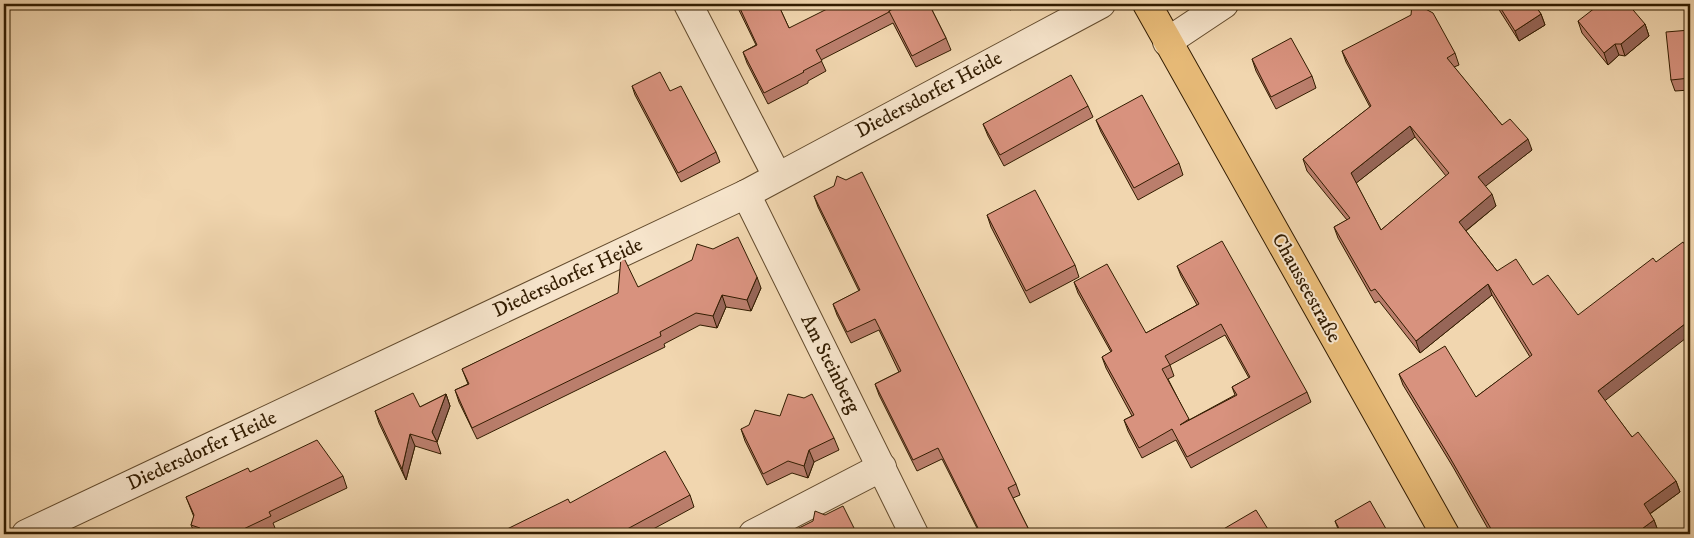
<svg xmlns="http://www.w3.org/2000/svg" width="1694" height="538" font-family="'IM FELL DW Pica',serif">
	<style>
		.lines { fill: none; stroke-linecap: round; stroke-linejoin: round }
		.minor-casing { stroke: #624a2c; stroke-width: 30 }
		.major-casing { stroke: #321c00; stroke-width: 30 }
		.minor { stroke: #f6e4cb; stroke-width: 28 }
		.major { stroke: #e8bb78; stroke-width: 28 }
		.wall { fill: #ba7e6c; stroke: #321c00; fill-rule: evenodd }
		.shaded-wall { fill: #976658; stroke: #321c00 }
		.building { fill: #d8927e; stroke: #321c00; fill-rule: evenodd }
		.labels { text-anchor: middle; dominant-baseline: central; stroke-width: 4; stroke-linejoin: round; paint-order: stroke }
		.street-label { font-size: 20px; fill: #321c00; stroke: #f6e4cb }
	</style>
	<rect width="100%" height="100%" fill="#f1d6af"/>
	<filter id="stains"><feTurbulence type="fractalNoise" baseFrequency=".004" numOctaves="4"/><feColorMatrix values="0 0 0 0 .2 0 0 0 0 .09 0 0 0 0 .02 0 0 0 .5 -.17"/></filter>
	<radialGradient id="worn" r=".72"><stop offset=".6" stop-color="#630" stop-opacity="0"/><stop offset="1" stop-color="#630" stop-opacity=".3"/></radialGradient>
	<g class="lines">
		<defs>
			<g id="minor">
				<path d="M688,4L777,176"/>
				<path d="M1167,42L1224,4"/>
				<path d="M746,194L914,534"/>
				<path d="M26,534L746,194L1101,4"/>
				<path d="M753,534L882,467"/>
			</g>
			<path id="major" d="M1147,4L1445,534"/>
		</defs>
		<use href="#minor" class="minor-casing"/>
		<use href="#major" class="major-casing"/>
		<use href="#minor" class="minor"/>
		<use href="#major" class="major"/>
	</g>
	<g class="wall">
		<path d="M596,4H609L599,9Z"/>
		<path d="M736,4H778L789,28L929,4L946,38L951,50L916,67L893,23L821,60L826,71L808,81V83L768,104L747,63L743,52L756,45Z"/>
		<path d="M1007,4H1022L1010,10Z"/>
		<path d="M1496,4H1534L1541,14L1545,25L1519,41L1498,8Z"/>
		<path d="M1578,21L1645,24L1649,36L1625,56L1619,55L1608,65L1582,33Z"/>
		<path d="M1690,30V90L1675,91L1671,80Z"/>
		<path d="M1342,51L1455,53L1459,65L1454,67L1502,125L1532,150L1485,186L1496,206L1466,231L1497,271L1604,400L1632,437L1676,481L1680,492L1650,514L1654,520L1658,531L1654,534H1491L1453,467L1403,385L1399,374L1476,397L1530,357L1492,295L1420,353L1379,301L1375,303L1338,238L1334,227L1347,220L1307,171L1303,159L1370,107L1346,62ZM1415,137L1446,176L1381,230L1356,183Z"/>
		<path d="M1252,59L1312,76L1316,88L1276,109L1256,71Z"/>
		<path d="M632,86L670,91L716,152L720,162L681,182L635,95Z"/>
		<path d="M1088,106L1093,117L1004,166L988,136L983,124Z"/>
		<path d="M1096,120L1179,163L1183,175L1138,200L1101,132Z"/>
		<path d="M814,196L1016,484L1020,495L1013,498L1031,534H980L942,459L917,471L879,395L875,384L899,372L879,330L851,343L837,315L833,304L859,291L818,207Z"/>
		<path d="M987,215L1075,265L1079,277L1030,303L991,227Z"/>
		<path d="M1177,266L1307,392L1311,402L1191,468L1176,440L1142,458L1128,431L1124,420L1132,416L1106,368L1102,357L1111,352L1078,293L1074,282L1146,333L1197,305L1181,276ZM1225,335L1249,378L1232,387L1235,395L1189,420L1168,379L1174,376L1170,365Z"/>
		<path d="M638,287L761,288L751,311L726,307L717,328L700,325L664,344L665,347L477,439L459,402L455,390L468,384L462,369Z"/>
		<path d="M446,394L450,406L437,442L441,454L415,446L406,480L379,423L375,411L420,407Z"/>
		<path d="M741,429L834,438L839,450L814,462L808,478L792,473L767,485L745,441Z"/>
		<path d="M250,472L343,476L347,488L273,523L275,528L262,534H195L191,525L194,517L186,497Z"/>
		<path d="M690,495L694,507L644,534H497Z"/>
		<path d="M1335,521L1389,534H1340Z"/>
	</g>
	<g class="shaded-wall">
		<path d="M1541,14L1545,25L1519,41L1515,31Z"/>
		<path d="M1645,24L1649,36L1625,56L1621,44Z"/>
		<path d="M1615,44L1619,55L1608,65L1604,53Z"/>
		<path d="M1410,126L1415,137L1355,184L1351,173Z"/>
		<path d="M1528,139L1532,150L1482,189L1478,177Z"/>
		<path d="M1492,194L1496,206L1463,233L1459,222Z"/>
		<path d="M757,277L761,288L751,311L747,300Z"/>
		<path d="M1488,284L1492,295L1420,353L1416,341Z"/>
		<path d="M722,295L726,307L717,328L713,316Z"/>
		<path d="M1690,320V335L1602,403L1598,391Z"/>
		<path d="M446,394L450,406L437,442L432,432Z"/>
		<path d="M410,434L415,446L406,480L402,469Z"/>
		<path d="M809,450L814,462L808,478L804,466Z"/>
		<path d="M1676,481L1680,492L1648,515L1644,504Z"/>
		<path d="M1654,520L1658,531L1654,534H1635Z"/>
	</g>
	<g class="building">
		<path d="M738,4H778L789,28L837,4H903L889,11V12L816,50L822,61L803,71L804,72L764,93L743,52L757,45Z"/>
		<path d="M903,4H929L946,38L912,56L889,11Z"/>
		<path d="M1412,4H1416L1433,13L1455,53L1447,58L1502,125L1510,119L1528,139L1478,177L1492,194L1459,222L1497,271L1516,259L1533,285L1548,275L1578,315L1653,258L1656,262L1683,242L1690,252V320L1598,391L1632,437L1638,432L1676,481L1644,504L1654,520L1635,534H1494L1449,456L1399,374L1445,346L1476,397L1532,355L1488,284L1416,341L1375,289L1371,291L1334,227L1350,218L1303,159L1371,106L1342,51L1411,15ZM1410,126L1449,173L1381,230L1351,173Z"/>
		<path d="M1498,4H1534L1541,14L1515,31Z"/>
		<path d="M1600,4H1628L1645,24L1621,44H1615L1604,53L1578,21Z"/>
		<path d="M1690,30V78L1671,80L1666,32Z"/>
		<path d="M1291,38L1312,76L1271,97L1252,59Z"/>
		<path d="M660,72L670,91L681,86L716,152L678,173L632,86Z"/>
		<path d="M1071,75L1088,106L1000,155L983,124Z"/>
		<path d="M1142,95L1179,163L1134,188L1096,120Z"/>
		<path d="M862,172L1016,484L1008,488L1031,534H981L938,448L913,460L875,384L901,371L875,319L847,332L833,304L860,290L814,196L834,186L837,176L846,180Z"/>
		<path d="M1035,190L1075,265L1026,291L987,215Z"/>
		<path d="M738,237L757,277L747,300L722,295L713,316L696,313L660,332L661,336L472,428L455,390L469,384L462,369L618,293L621,257L623,256L638,287L692,260L697,244L713,249Z"/>
		<path d="M1222,241L1307,392L1187,457L1172,429L1139,448L1124,420L1134,415L1102,357L1112,351L1074,282L1107,264L1146,333L1199,304L1177,266ZM1221,324L1250,377L1232,387L1237,395L1180,425L1189,419L1162,369L1170,365L1165,356Z"/>
		<path d="M413,393L420,407L446,394L432,432L437,442L410,434L402,469L375,411Z"/>
		<path d="M788,394L804,398L812,394L834,438L809,450L804,466L788,461L763,474L741,429L749,425L755,410L780,416Z"/>
		<path d="M317,440L343,476L269,512L271,516L233,534H203L200,528L191,525L194,515L186,497L248,468L250,472Z"/>
		<path d="M665,451L690,495L618,534H497L568,499L570,503Z"/>
		<path d="M1370,501L1389,534H1342L1335,521Z"/>
		<path d="M843,506L857,534H797L795,530L813,521L815,511L825,515Z"/>
		<path d="M1256,510L1271,534H1215Z"/>
	</g>
	<g class="labels">
		<g class="street-label">
			<text transform="translate(929 95) rotate(-28)">Diedersdorfer Heide</text>
			<text transform="translate(568 278) rotate(-25)">Diedersdorfer Heide</text>
			<text transform="translate(1306 288) rotate(61)">Chausseestraße</text>
			<text transform="translate(830 364) rotate(63)">Am Steinberg</text>
			<text transform="translate(202 451) rotate(-25)">Diedersdorfer Heide</text>
		</g>
	</g>
	<rect width="1694" height="538" fill="none" stroke="#f1d6af" stroke-width="20"/>
	<rect x="5" y="5" width="1684" height="528" fill="none" stroke="#321c00" stroke-width="2.5"/>
	<rect x="10" y="10" width="1674" height="518" fill="none" stroke="#321c00"/>
	<rect width="100%" height="100%" filter="url(#stains)"/>
	<rect width="100%" height="100%" fill="url(#worn)"/>
</svg>
